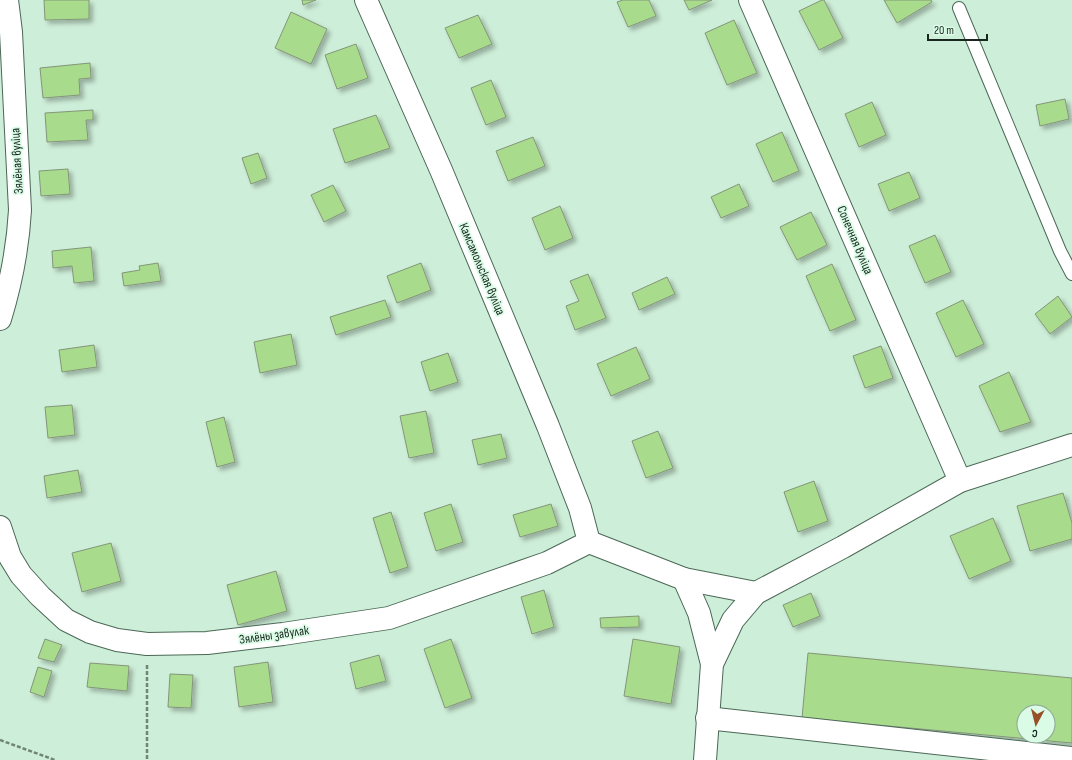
<svg xmlns="http://www.w3.org/2000/svg" width="1072" height="760" font-family="'Sofia Sans Condensed',sans-serif">
	<style>
		.building { fill: #a8db8c; stroke: #84957a; fill-rule: evenodd; filter: url(#shadow) }
		.lines { fill: none; stroke-linecap: round; stroke-linejoin: round }
		.lane-casing { stroke: #4b6856; stroke-width: 14 }
		.street-casing { stroke: #4b6856; stroke-width: 24 }
		.path { stroke: #6f8677; stroke-width: 2.5; stroke-dasharray: 4 2; stroke-linecap: butt }
		.lane { stroke: #fff; stroke-width: 12 }
		.street { stroke: #fff; stroke-width: 22 }
		.labels { text-anchor: middle; dominant-baseline: central; stroke-width: 3.5; stroke-linejoin: round; paint-order: stroke }
		.street-label { font-size: 13px; fill: #19261e; stroke: #dafbe6 }
	</style>
	<defs>
		<filter id="shadow"><feDropShadow dx="3.5" dy="3.5" stdDeviation="2" flood-color="#0004"/></filter>
	</defs>
	<rect width="100%" height="100%" fill="#cdeed8"/>
	<g class="building">
		<path d="M44,0H89V19L45,20Z"/>
		<path d="M302,0H316L303,5Z"/>
		<path d="M623,0H649L656,16L628,27L617,2Z"/>
		<path d="M684,0H712L689,10Z"/>
		<path d="M822,0H824L843,38L819,50L799,11Z"/>
		<path d="M884,0H931L932,2L897,23Z"/>
		<path d="M291,12L327,29L311,64L275,48Z"/>
		<path d="M478,15L492,44L459,58L445,28Z"/>
		<path d="M734,20L757,73L727,85L705,33Z"/>
		<path d="M356,44L368,78L337,89L325,55Z"/>
		<path d="M90,63L91,78L79,79L80,95L43,98L40,68Z"/>
		<path d="M491,80L506,117L486,125L471,88Z"/>
		<path d="M1065,99L1069,119L1040,126L1036,105Z"/>
		<path d="M872,102L886,135L859,147L845,114Z"/>
		<path d="M93,110V120H86L88,140L47,142L45,113Z"/>
		<path d="M376,115L390,148L345,163L333,129Z"/>
		<path d="M782,132L799,171L773,182L756,144Z"/>
		<path d="M533,137L545,166L508,181L496,151Z"/>
		<path d="M258,153L267,178L251,184L242,158Z"/>
		<path d="M68,169L70,194L41,196L39,171Z"/>
		<path d="M909,172L920,198L889,211L878,184Z"/>
		<path d="M739,184L749,206L721,218L711,197Z"/>
		<path d="M333,185L346,211L324,222L311,195Z"/>
		<path d="M560,206L573,238L545,250L532,218Z"/>
		<path d="M811,212L827,245L797,260L780,227Z"/>
		<path d="M935,235L951,272L925,283L909,246Z"/>
		<path d="M91,247L94,281L74,283L72,266L53,268L52,251Z"/>
		<path d="M158,263L161,281L124,286L122,273L140,270L139,266Z"/>
		<path d="M421,263L431,290L397,303L387,276Z"/>
		<path d="M832,264L856,320L830,331L806,276Z"/>
		<path d="M588,274L606,318L575,330L566,306L579,301L570,281Z"/>
		<path d="M667,277L675,294L639,310L632,293Z"/>
		<path d="M1058,296L1072,317L1050,334L1035,314Z"/>
		<path d="M385,300L391,317L336,335L330,317Z"/>
		<path d="M963,300L984,344L956,357L936,313Z"/>
		<path d="M291,334L297,365L260,373L254,342Z"/>
		<path d="M94,345L97,367L62,372L59,350Z"/>
		<path d="M881,346L893,378L865,388L853,356Z"/>
		<path d="M636,347L650,379L611,396L597,364Z"/>
		<path d="M448,353L458,382L430,391L421,362Z"/>
		<path d="M1009,372L1031,422L1000,432L979,386Z"/>
		<path d="M72,405L75,435L48,438L45,407Z"/>
		<path d="M426,411L434,453L409,458L400,416Z"/>
		<path d="M224,417L235,462L217,467L206,422Z"/>
		<path d="M658,431L673,468L646,478L632,441Z"/>
		<path d="M501,434L507,458L478,465L472,440Z"/>
		<path d="M78,470L82,492L47,498L44,476Z"/>
		<path d="M814,481L828,521L798,532L784,492Z"/>
		<path d="M1063,493L1072,523V539L1030,551L1017,506Z"/>
		<path d="M451,504L463,542L436,551L424,513Z"/>
		<path d="M551,504L558,526L520,537L513,515Z"/>
		<path d="M391,512L408,567L390,573L373,518Z"/>
		<path d="M993,518L1011,561L969,579L950,536Z"/>
		<path d="M111,543L121,581L82,592L72,553Z"/>
		<path d="M276,571L287,611L238,625L227,585Z"/>
		<path d="M544,590L554,627L532,634L521,597Z"/>
		<path d="M811,593L820,616L793,627L783,605Z"/>
		<path d="M639,616V627L601,628L600,618Z"/>
		<path d="M45,639L62,645L54,662L38,658Z"/>
		<path d="M451,639L472,698L445,708L424,649Z"/>
		<path d="M633,639L680,647L671,704L624,696Z"/>
		<path d="M808,653L1072,678V743L802,718ZM1024,712H1048V736H1024Z"/>
		<path d="M379,655L386,681L356,689L350,663Z"/>
		<path d="M268,662L273,702L239,707L234,667Z"/>
		<path d="M90,663L129,666L127,691L87,687Z"/>
		<path d="M38,667L52,671L44,697L30,692Z"/>
		<path d="M170,674L193,675L191,708L168,707Z"/>
	</g>
	<g class="lines">
		<defs>
			<path id="lane" d="M959,8L1060,251L1072,274"/>
			<g id="street">
				<path d="M366,0L441,170L548,426L580,508L589,542"/>
				<path d="M750,0L960,481"/>
				<path d="M0,319C11,283 18,247 20,210L11,32L7,0"/>
				<path d="M0,527L10,557L21,575L40,596L66,620L90,632L117,640L147,644L207,643L283,634L389,618L547,563L589,542"/>
				<path d="M589,542L684,579L756,593"/>
				<path d="M684,579L699,613L712,664"/>
				<path d="M707,718L1072,758"/>
				<path d="M705,760L712,664L733,620L756,593L843,547L960,481L1072,445"/>
			</g>
		</defs>
		<use href="#lane" class="lane-casing"/>
		<use href="#street" class="street-casing"/>
		<g class="path">
			<path d="M147,665V760"/>
			<path d="M0,740L55,760"/>
		</g>
		<use href="#lane" class="lane"/>
		<use href="#street" class="street"/>
	</g>
	<g class="labels">
		<g class="street-label">
			<text transform="translate(17 161) rotate(-93)">Зялёная вуліца</text>
			<text transform="translate(855 240) rotate(67)">Сонечная вуліца</text>
			<text transform="translate(482 269) rotate(67)">Камсамольская вуліца</text>
			<text transform="translate(274 635) rotate(-8)">Зялёны завулак</text>
		</g>
	</g>
	<g transform="translate(1036 724) rotate(187)"><circle r="19" fill="#dafbe6" stroke="#8da696"/>
	<path d="M0-3L7 15L0 10L-7 15Z" fill="#975128"/>
	<text y="-6" font-size="11" font-weight="bold" text-anchor="middle" fill="#19261e">С</text>
	</g>
	<path d="M928 34v6h59v-6" fill="none" stroke="#19261e" stroke-width="2"/>
	<text x="934" y="34" font-size="12" fill="#19261e" stroke="#dafbe6" stroke-width="3" paint-order="stroke">20 m</text>
</svg>
